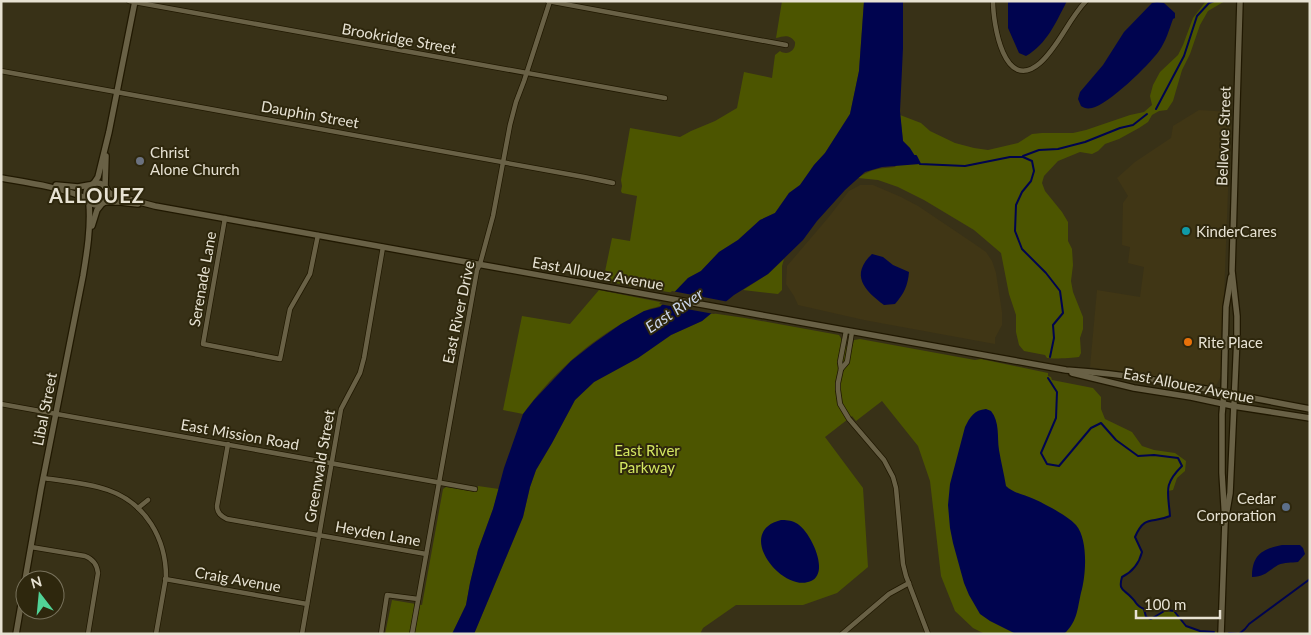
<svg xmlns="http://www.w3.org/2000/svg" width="1311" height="635" font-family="Lato,sans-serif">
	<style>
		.built { fill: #403615 }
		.green { fill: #4c5500 }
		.water { fill: #00044f }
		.pier { fill: #383117 }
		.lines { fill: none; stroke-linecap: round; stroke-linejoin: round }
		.stream { stroke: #00044f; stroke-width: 2 }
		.minor-casing { stroke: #201801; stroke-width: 6 }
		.tertiary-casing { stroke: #201801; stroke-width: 8 }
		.minor { stroke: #696146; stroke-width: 4.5 }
		.tertiary { stroke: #696146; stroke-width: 5.5 }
		.worship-dot { fill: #6b7280; stroke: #2e270d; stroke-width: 2 }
		.culture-dot { fill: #0f9aa8; stroke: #2e270d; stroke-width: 2 }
		.food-dot { fill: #e8710a; stroke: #2e270d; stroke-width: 2 }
		.service-dot { fill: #5c6f8a; stroke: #2e270d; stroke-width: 2 }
		.labels { text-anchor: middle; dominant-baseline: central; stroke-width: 4; stroke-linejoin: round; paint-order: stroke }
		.street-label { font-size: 15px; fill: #e7e2d3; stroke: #2e270d }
		.poi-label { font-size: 15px; fill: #e7e2d3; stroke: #2e270d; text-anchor: start }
		.park-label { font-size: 15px; fill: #d4e761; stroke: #2e270d }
		.water-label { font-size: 16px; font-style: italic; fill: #cad5ea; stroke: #2e270d }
		.district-label { font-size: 20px; font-weight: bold; letter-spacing: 1px; fill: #e7e2d3; stroke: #2e270d }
	</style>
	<rect width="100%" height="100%" fill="#383117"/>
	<g class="built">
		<path d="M1199,110L1231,112L1221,376L1217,384L1209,388L1090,367L1097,290L1140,297L1144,267L1128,263L1130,247L1122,245L1123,203L1128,196L1117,178L1135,162L1171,138L1173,126Z"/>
		<path d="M860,185H873L901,197L918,206L973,243L986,252L992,261L996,273L1002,312V325L995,338V344L864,320L798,305L794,296L786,284L787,266L828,218L849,191Z"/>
	</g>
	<g class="green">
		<path d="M782,1H864L859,71L850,114L825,153L814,165L800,185L789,193L775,213L760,220L738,240L719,252L701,271L688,278L674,293L603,281L612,238L630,241L637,196L622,193L621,191L622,186L621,180L630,128L680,137L691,131L715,121L737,108L744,72L772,78L775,55L780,51C787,56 796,51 795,42C790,34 784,36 776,38Z"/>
		<path d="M1206,1H1225L1208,11L1200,25L1190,54L1182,70L1173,101L1167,110L1159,111L1152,115L1148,122L1139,128L1119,139L1105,144L1098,151L1092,154L1080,152L1058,161L1044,176L1042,183L1045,191L1062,212L1068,222V241L1072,249L1073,265L1071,281L1073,292L1083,317V329L1080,338L1081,353L1079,357C1072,358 1054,359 1047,358L1045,355L1024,351L1019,345L1016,332V315L1009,294L1001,253L974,230L924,200L898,187L878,180L858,178C870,169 881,168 895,167L910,148L903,141L900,115L921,123L930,131L955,143L974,148L988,150L1018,143L1032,134L1042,133H1073L1086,130L1130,115L1144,112L1152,105L1150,96L1153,85L1160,72L1178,55L1183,45L1193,18Z"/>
		<path d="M784,259L782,266V290L778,294L743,290L768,274Z"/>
		<path d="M599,290L665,303C659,308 653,307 647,310C639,314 631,319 623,323C584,345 549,378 523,414L503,410L522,316L570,324Z"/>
		<path d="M711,313L745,318L839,335L842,340V346L852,347L854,340L860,339L975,360L981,359L1048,373V376L1051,377L1052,380L1093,388L1101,397V409L1105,419L1132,432L1142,446L1154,450L1175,453L1186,461L1185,471L1177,478L1173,490L1168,491L1170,516C1152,524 1144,514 1135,537L1142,552C1139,564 1132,572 1122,577C1118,592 1125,590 1132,598C1138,604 1135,605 1144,609L1146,617L1151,619L1166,610L1174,611L1186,626L1200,631L1219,632V634H985L973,628L955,611L941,576L930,481L918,446L882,401L856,421L852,416L825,437L863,488L868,567L837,593L803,605H736L703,628L700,634H474L523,517L530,487L536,470L552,443L575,400L594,382L638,358L671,335L702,321Z"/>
		<path d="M478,486L499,489L493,509L478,550L470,583L466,605L452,634H385L392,600L422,605L443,489L446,487L476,492Z"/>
	</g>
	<g class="water">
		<path d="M864,1H903V48L900,111L903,141L910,148L920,164L882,167L865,172L845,190L817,221L803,240L768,274L734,295L702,321L671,335L638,358L594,382L575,400L552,443L536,470L530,487L523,517L474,634H452L466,605L470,583L478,550L493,509L504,468L523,414L534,400L571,361L594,343L621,324L644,311L660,307L688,278L701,271L719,252L738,240L760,220L775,213L789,193L800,185L814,165L825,153L850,114L859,71Z"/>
		<path d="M1008,1H1067C1056,22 1047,44 1026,56L1019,53L1008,28Z"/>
		<path d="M1157,2L1164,3L1175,13V18L1173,19C1169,30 1166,41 1159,51C1149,65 1108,105 1092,108C1087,109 1084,108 1081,106L1078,99L1080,92L1103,65L1124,32L1152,3Z"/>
		<path d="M872,254L883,257L893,265L909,272C908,285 904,294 895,304L884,305C864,290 850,275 872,254Z"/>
		<path d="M986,409L991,411C1000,422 997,437 999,450C1001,462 1004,474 1006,486C1013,493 1025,495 1034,499C1045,504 1068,516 1076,525C1088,539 1086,572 1082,589C1077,607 1079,620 1064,634L1014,633L990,621L980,614L969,595L964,583L953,543L950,528L948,505L950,484L965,427C970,417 974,410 986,409Z"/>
		<path d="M781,520C785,520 791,520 796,523C809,529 831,572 811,581C783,594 733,532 781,520Z"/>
		<path d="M1282,545H1300L1303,548L1305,554L1298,562C1291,563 1285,562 1278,565C1268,571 1265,577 1252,577C1252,555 1262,549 1282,545Z"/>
	</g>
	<path class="pier" d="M672,291L729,302L714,314L659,304Z"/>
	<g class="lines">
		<g class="stream">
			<path d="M1156,109L1184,56L1197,16L1209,3L1214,1"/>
			<path d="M914,156H916L920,164L965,166L1010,157H1023L1032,161L1034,171L1031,181L1022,192L1016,205L1015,231L1022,249L1046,273L1060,291L1063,313L1053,325L1054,338L1050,357"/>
			<path d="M1023,156L1039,150L1058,149L1085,142L1120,128L1133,125L1147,114"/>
			<path d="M1048,378L1057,392L1056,418L1041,453L1047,464L1059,466L1091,428L1101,423L1116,440L1138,456L1154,455L1178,458L1182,466C1163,485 1168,491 1170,516C1152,524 1145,514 1135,537L1142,552C1139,564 1132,572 1122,577C1118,591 1124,589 1132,598C1138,604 1135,605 1144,609L1146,617L1151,619L1166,610L1174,611L1186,626L1200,631L1214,632"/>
			<path d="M1229,633L1238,634"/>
			<path d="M1239,634L1245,629L1249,624L1310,579"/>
		</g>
		<defs>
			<g id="minor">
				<path d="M129,1L665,98"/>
				<path d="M548,1L786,45"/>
				<path d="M993,1C993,24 1004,94 1040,63C1059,46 1068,20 1086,1"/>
				<path d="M1,71L584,177L613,183"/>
				<path d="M225,218L203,344L280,359L290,309L310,274L318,235"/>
				<path d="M846,331L840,362L841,369L838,383V390L840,404L849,419L884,460L893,477L896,488L903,564L906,576L928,634"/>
				<path d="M841,369L847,362L852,332"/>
				<path d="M1,404L475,489"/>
				<path d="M228,444L217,506C217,513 221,516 227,519L426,554"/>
				<path d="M43,478C65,481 88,483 108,490C146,503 166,539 166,577L156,634"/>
				<path d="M138,508L148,500"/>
				<path d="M31,547L85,556C93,559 97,564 98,573L88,634"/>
				<path d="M165,579L307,604"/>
				<path d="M302,634L341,409L360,373L364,358L383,247"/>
				<path d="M381,634L387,595L418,599"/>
				<path d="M412,634L477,270L480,264L493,216L510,125L516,102L524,81L550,1"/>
				<path d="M842,634L889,594L909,583"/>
			</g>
			<g id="tertiary">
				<path d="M1,178C30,183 59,187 86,198"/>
				<circle cx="97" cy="194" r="11"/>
				<path d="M94,183L98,177L109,132L135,1"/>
				<path d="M56,185L78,187L89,185"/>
				<path d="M105,187L106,156"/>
				<path d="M107,191L113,195L155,206L1066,370C1148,375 1229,394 1310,409"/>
				<path d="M105,202H120L138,204"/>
				<path d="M92,226L97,210L101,205"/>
				<path d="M1072,373L1134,388L1191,397L1233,406L1310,418"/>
				<path d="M1225,522L1230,493L1237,337V316L1232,271L1240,1"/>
				<path d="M25,580L41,489L83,276C87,252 91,227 89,203"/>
				<path d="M16,634L25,582"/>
				<path d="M1221,634L1225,522L1222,473V414L1224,393L1226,307L1231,277"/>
			</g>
		</defs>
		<use href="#minor" class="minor-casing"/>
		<use href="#tertiary" class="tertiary-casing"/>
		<use href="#minor" class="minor"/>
		<use href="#tertiary" class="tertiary"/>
	</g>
	<circle class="worship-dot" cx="140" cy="161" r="5"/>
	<circle class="culture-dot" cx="1186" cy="231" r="5"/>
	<circle class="food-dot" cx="1188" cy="342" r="5"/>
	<circle class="service-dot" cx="1286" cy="507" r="5"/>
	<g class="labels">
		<g class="street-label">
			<text transform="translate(399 38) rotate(10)">Brookridge Street</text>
			<text transform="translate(310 114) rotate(10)">Dauphin Street</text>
			<text transform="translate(1223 136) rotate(-88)">Bellevue Street</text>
			<text transform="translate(598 273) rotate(10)">East Allouez Avenue</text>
			<text transform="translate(202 279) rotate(-80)">Serenade Lane</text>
			<text transform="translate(458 312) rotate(-78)">East River Drive</text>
			<text transform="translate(1189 385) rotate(11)">East Allouez Avenue</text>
			<text transform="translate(44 409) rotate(-79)">Libal Street</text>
			<text transform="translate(240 434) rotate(10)">East Mission Road</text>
			<text transform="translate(319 466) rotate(-80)">Greenwald Street</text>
			<text transform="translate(378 533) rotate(10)">Heyden Lane</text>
			<text transform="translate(238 579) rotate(10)">Craig Avenue</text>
		</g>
		<g class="poi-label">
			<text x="150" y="152">Christ<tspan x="150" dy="17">Alone Church</tspan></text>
			<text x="1196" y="231">KinderCares</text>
			<text x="1198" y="342">Rite Place</text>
			<text x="1276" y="498" text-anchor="end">Cedar<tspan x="1276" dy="17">Corporation</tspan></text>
		</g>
		<g class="park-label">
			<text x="647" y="450">East River<tspan x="647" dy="17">Parkway</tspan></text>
		</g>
		<g class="water-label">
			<text transform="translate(674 310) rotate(-34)">East River</text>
		</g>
		<g class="district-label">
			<text x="97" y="195">ALLOUEZ</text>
		</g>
	</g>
	<rect width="1311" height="635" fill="none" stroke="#e7e2d3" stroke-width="5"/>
	<g transform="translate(40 595) rotate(344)"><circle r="24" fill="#2e270d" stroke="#78725c"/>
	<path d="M0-4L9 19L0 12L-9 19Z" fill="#51d397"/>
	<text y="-8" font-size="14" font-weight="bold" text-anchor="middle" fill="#e7e2d3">N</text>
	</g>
	<path d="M1136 610v8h84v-8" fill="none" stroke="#e7e2d3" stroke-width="2.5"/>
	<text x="1144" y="610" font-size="15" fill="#e7e2d3" stroke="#2e270d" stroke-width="4" paint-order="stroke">100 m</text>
</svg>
